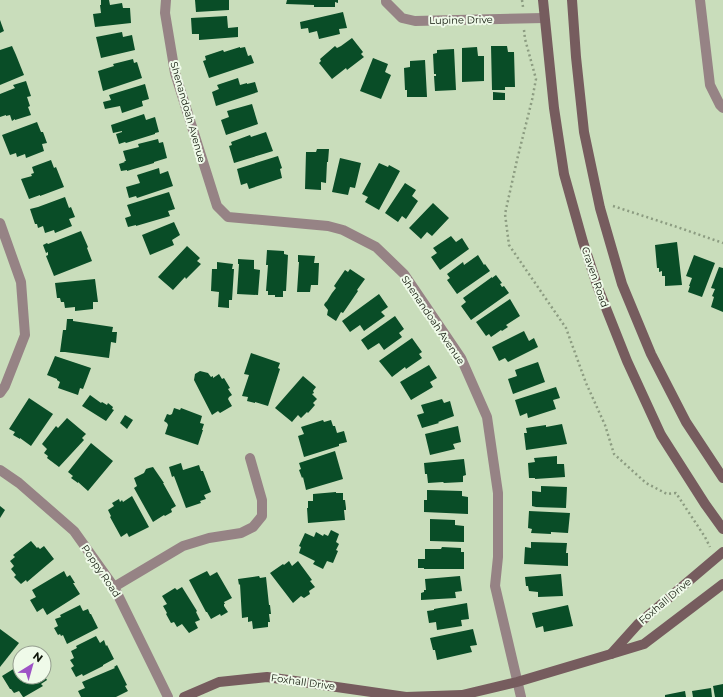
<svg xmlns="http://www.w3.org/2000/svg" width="723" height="697" font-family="Montserrat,sans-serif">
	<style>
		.building { fill: #094d27 }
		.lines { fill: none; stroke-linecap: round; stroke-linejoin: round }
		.path { stroke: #8c9c81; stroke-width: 2.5; stroke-dasharray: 2 3; stroke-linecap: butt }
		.street { stroke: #968385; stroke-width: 10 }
		.secondary { stroke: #765c5e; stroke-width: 10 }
		.labels { text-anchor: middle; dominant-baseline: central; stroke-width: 4; stroke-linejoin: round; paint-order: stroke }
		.street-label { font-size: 10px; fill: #0e1509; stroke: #effae9 }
	</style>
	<rect width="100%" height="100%" fill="#c9ddbb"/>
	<g class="building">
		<path d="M101,0H109L110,5L122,3L123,8H130L131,23L95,27L93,14L101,13L100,5H101Z"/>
		<path d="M195,0H229V10L196,12Z"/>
		<path d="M287,0H338V3L335,2V7H314V5L286,4Z"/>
		<path d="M343,12L347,28L339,29L340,34L319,39L317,31L309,33L308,28L301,29L300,22Z"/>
		<path d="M227,16L228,28L238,27V37L199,40V34H192L191,18Z"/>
		<path d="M0,20L4,31L0,33Z"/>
		<path d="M122,32L123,37L132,35L135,50L101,58L96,37Z"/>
		<path d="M352,38L363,52L361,54L364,57L347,70L346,68L332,79L319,63L321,61L320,59L335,46L337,48L341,46Z"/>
		<path d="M12,46L16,55L24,75L0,85V50Z"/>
		<path d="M491,46H507L508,52H514L515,87H505V90H492Z"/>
		<path d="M240,47V48L245,47L248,56L251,55L254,63L209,78L203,61L206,60L205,56L223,50L224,52Z"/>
		<path d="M477,47L478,56H484V81L462,82V48Z"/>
		<path d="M454,49L456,90L435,91L434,76H436V74H434L433,54L437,53V50Z"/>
		<path d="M373,58L388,64L385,72L391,75L381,99L360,91Z"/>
		<path d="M133,59L134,63L137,62L142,78L103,91L98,71L114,66L113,64Z"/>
		<path d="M425,60L427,97H407V90H405L404,68L410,67V61Z"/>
		<path d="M238,78L240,85L247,83V84L255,82L258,92L216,106L212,92L219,89L217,85Z"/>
		<path d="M26,81L31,96L27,97L30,106L28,107L31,115L15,120V119L12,121L10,115L6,116V115L0,117V94L15,88L13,85Z"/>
		<path d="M145,84L149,99L142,101V102L143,106L122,113L120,106L105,109L103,102L111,100L109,95Z"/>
		<path d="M493,92L505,93V100H493Z"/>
		<path d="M252,104L258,124L226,135L221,120L229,117L227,111Z"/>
		<path d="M144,114L146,120L155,117L159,132L155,133V134L126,143L125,142L119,144L116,134L122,132V131L113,133L111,125Z"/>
		<path d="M37,122L41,132H43L47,143L42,144L44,151L26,158L25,154L17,157L16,153L10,155L2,135Z"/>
		<path d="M266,132L273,151L234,163L229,146L232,145L231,142L250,135L251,137Z"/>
		<path d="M158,139L159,143L163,142L167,158L154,162V163L127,171V170L121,171L119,164L125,162L124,161H126L123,151L139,147L138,144Z"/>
		<path d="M317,149H329L328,162H327L326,183L321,182V190L305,189L306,152H316Z"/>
		<path d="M278,156L282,168L280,169L282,178L249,189L247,183L241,185L237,169Z"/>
		<path d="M340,158L361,163L355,188L350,187L348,195L332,192Z"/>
		<path d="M51,160L54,168L56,167L64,187L40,196V195L29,199L21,179L32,176L31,174L34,173L32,167Z"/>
		<path d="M379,163L388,167L389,165L400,171L379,210L365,202L368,197L362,194Z"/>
		<path d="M159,168L160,174L168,171L173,186L137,198L136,196L129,198L126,187L140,183L137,175Z"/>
		<path d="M405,183L416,190L412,196L418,201L406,219L402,216L398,222L385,213Z"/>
		<path d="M169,192L175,209L168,211L170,216L136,226V225L128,227L125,218L131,216L127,205Z"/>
		<path d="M65,197L69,208L71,207L75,217L69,219L72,226L55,233L54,230L45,233L43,226L38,228L37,224H35L30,209L38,207Z"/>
		<path d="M433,203L449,218L432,236L427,232L421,239L409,228Z"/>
		<path d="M174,222L180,235L172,240L174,245L150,255L142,235Z"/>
		<path d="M81,231L88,247L87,248L92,261L54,276L46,256L48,255V252L46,253L43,245L47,243L48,244Z"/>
		<path d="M451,236L456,242L462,238L469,249L440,270L431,257L437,253L433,248Z"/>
		<path d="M677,242L682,285L665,286V276H662V271L659,272V268H657L655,245Z"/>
		<path d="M187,246L200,258L197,261L201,264L186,279L185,277L173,290L158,277Z"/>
		<path d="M267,250L284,251V254L288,255L286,291H283V297H275V295H268V291H266L268,265H266Z"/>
		<path d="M298,255L315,256L314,263H319L318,285H311L310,292H297L299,262H298Z"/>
		<path d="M478,255L484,265L485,264L490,271L457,294L447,280L450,278L447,274L463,262L464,265Z"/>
		<path d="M694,255L715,263L702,297L688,292L690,286H689L692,278L686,276Z"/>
		<path d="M238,259L254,260V269L260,270L258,295L237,294L239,264H238Z"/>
		<path d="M217,262L233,264L232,269H234L232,300H229V308L218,307L219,292L211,291L212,269H217Z"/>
		<path d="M719,267L723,268V312L711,307L714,297L712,296L715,289L711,288Z"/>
		<path d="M350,269L365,279L357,290L358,291L343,313L341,312L336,321L327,315L328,310L324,305L325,303L327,301L332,293L336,288L334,286L345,270L348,272Z"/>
		<path d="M496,275L502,283L500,284L502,287L504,286L509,293L471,320L461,306L466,302L463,298L492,277V278Z"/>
		<path d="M95,279L98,302H93V309L75,311V307L65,308L64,302H61L60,298H57L55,283Z"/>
		<path d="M379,294L388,307L381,312L385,316L364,331L360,325L350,332L342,321Z"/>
		<path d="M510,299L520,316L506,325L508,327L502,331L501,330L491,337L489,334L486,336L476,322Z"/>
		<path d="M395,316L404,329L399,333L402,337L384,350L379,343L368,350L361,340Z"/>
		<path d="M67,319H73V321L113,327L112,332H117L116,343L111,342L109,358L65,352H60L63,330H66Z"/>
		<path d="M524,331L529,341L534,338L538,347L508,362L505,358L499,361L492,347Z"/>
		<path d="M412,338L422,352L419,354L422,358L406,369L405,367L392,377L379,361Z"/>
		<path d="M251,353L280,363L278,368L280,369L268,406L255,402V403L247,401L248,397L242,396L249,375L244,374Z"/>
		<path d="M55,356L91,368L83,389L80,388L78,395L58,388L60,382L57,380V379L47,375Z"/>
		<path d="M538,362L545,382L513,394L508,379L517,376L515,370Z"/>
		<path d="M429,365L437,378L430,382L433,387L411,400L400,382Z"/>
		<path d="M200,371L208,373L211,377L213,376V378L219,374L222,379L224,378L230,388L228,389L232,395L229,397L228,399L232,406L220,413L218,411L212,415L194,380L195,374Z"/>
		<path d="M303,376L316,387L313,391L314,393L312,394L317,399L313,403L315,405L308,413L307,412L301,418L298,415L292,422L275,408Z"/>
		<path d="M556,387L560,398L553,400L556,409L528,418L527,413L520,416L515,400Z"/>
		<path d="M90,395L101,403L102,402L107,405L108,403L113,407L112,409L114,410L106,421L82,406Z"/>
		<path d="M29,398L53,414L31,446L20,438V439L13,435L15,432L9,429Z"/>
		<path d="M442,399L444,403L450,401L454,416L438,422L439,423L422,428L417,415L424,413L421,405Z"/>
		<path d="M174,408L180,410L181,408L202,416L200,423L204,424L202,430H203L198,445L165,434L168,425L167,423L164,421L167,414L170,415L172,414Z"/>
		<path d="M125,415L133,420L127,429L120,423Z"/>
		<path d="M67,418L86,434L82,438L84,440L59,467L47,458L48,456L44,453L47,449L42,444L56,426L58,428Z"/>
		<path d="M323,420L324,422L331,420L333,426H335L337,433L344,431L347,442L339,444V446L304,457L298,436L304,434L301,427Z"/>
		<path d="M562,424L567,444L526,450L524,433H527L526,428L546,425V427Z"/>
		<path d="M458,426L461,442L453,444L455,449L430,455L425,434Z"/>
		<path d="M91,443L113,461L88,491L78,482V483L71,478L73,476L68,472Z"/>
		<path d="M335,451L343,479L306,490L303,477L302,478L299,470L301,469L299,463Z"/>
		<path d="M557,456V464H564L565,477L535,479V478H529L528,463L535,462L534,458Z"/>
		<path d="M464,459L466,475L463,476V482L444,483L443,482L428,483L427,474H425L424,463Z"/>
		<path d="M181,463L183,470L199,465L201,471H203L211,492L204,495L206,499L200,501L201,503L186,508L174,476L172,477L169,467Z"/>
		<path d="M153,467L164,483H163L176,506L171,509L172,512L165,516L164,515L153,522L139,497L134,488L137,486L134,478L144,473L146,469L149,468Z"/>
		<path d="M541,486L567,487L566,508L535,507H536L532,506V491L541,492Z"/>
		<path d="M427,490L462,491V496L468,497V514L424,512V500H427Z"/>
		<path d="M336,492V493H343V500H345L346,508V510H344L345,520L308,523L307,508H308V501H313V494Z"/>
		<path d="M132,496L149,527L129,537L127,533L121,537L110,517L111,516L108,510L114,506L112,503L119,499L120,502L122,500L123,502Z"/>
		<path d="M0,506L5,510L0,518Z"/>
		<path d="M529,511L570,513L568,533L551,532V534L531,533L532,529L528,528Z"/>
		<path d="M430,519L455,520V525L464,526V542L430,541Z"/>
		<path d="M331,530L339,534L336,542L339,544L336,550L338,551L333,563L327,561L323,569L313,564L315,561L299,553L301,547L299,546L305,533L314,537L316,532L323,536L324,534L328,536Z"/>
		<path d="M31,541L37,548L38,547L40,549L44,546L54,559L27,582L26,580L21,584L14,577L16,575L11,569L14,566L10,561L15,557L13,555Z"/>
		<path d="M531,542L567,543L566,553H568V566L524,564L525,547L531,548Z"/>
		<path d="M442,547L461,548V552H464V569H424V568H418V559H425V549H441Z"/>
		<path d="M289,561L292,566L298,561L312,580L310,581L315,587L309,591L310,594L304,598L301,596L293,603L270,573L283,564L284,565Z"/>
		<path d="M64,571L67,577L70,575L75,583H73L80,594L47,615L43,608L37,612L30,600L36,597L32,590Z"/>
		<path d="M207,571L210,576L217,572L232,598L224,602L225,604H224V606L228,612L221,616L220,614L211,619L207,612H206L189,580Z"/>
		<path d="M561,574L563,596L538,597V592L529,591L528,586H526L525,577Z"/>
		<path d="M259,576L260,578L266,577L269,605H270L271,614H269L270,622H268V627L253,629L252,621L248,622V617L242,618L240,584L239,585L238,579Z"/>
		<path d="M460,576L462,591L455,592L456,598L421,600V593L424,592V590H426L425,579Z"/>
		<path d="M182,587L197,611L196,612L200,620L195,622L198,628L189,633L182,624L177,627L174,622L171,623L166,614L167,613L163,606L167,604L162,596L175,588L177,590Z"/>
		<path d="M467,603L469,619L461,620L462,626L437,630L436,622L429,623L427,611L434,610V609Z"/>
		<path d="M80,605L83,611L88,609L90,614H91L98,628L67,644L63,635L61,636L60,634L58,635L54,628L58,626L55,619L61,617L60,615Z"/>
		<path d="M568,605L573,626L544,632L543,626L536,628L532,613Z"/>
		<path d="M0,629L19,643L0,667Z"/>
		<path d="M473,629L477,645L470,646L472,652L437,660L435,650H433L430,638Z"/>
		<path d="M96,636L100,643L104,640L106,646L107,645L114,659L103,665V666L83,676L82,674L76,677L71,668L74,666L70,660L74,658L71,651L77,648L76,646Z"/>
		<path d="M20,665V677H44V675L47,680L41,684L43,686L24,697H23L19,691L14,693L11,689H10L2,676Z"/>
		<path d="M117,665L127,685L125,686L128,691L116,697H81L78,691L85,688L82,682L115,668L114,667Z"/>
		<path d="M723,684V697H715L713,686Z"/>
		<path d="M711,688L712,697H693L692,691Z"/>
		<path d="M685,691L686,697H665V695Z"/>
	</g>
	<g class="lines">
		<g class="path">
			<path d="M522,0L523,7"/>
			<path d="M524,30L525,39L536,79L532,100L517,160L505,214L509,245L566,328L586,383L605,425L614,454L646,483L667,494L676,493L705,537L710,547"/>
			<path d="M613,206L677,227L723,243"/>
		</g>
		<g class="street">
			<path d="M166,0L165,13L175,73L217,206L228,217L328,226L343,230L376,247L404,274L461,358L487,417L498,493V557L495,586L521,697"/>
			<path d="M386,0V2L402,18L415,21L544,18"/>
			<path d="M700,0L710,85L720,105L723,108"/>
			<path d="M0,223L21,282L25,335L5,386L0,393"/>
			<path d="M0,470L19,483L74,531L114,587L168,697"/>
			<path d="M114,587L183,546L209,538L241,533L253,527L262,516V500L250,458"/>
		</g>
		<g class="secondary">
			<path d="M543,0L554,108L564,174L583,242L598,288L627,361L661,435L705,504L723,529"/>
			<path d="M572,0L576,57L584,132L600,208L622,284L651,354L686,422L723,478"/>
			<path d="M723,552L638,624L611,654L644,644L723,584"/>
			<path d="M184,697L219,682L267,677L406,697L462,695L517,682L611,654"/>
		</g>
	</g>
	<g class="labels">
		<g class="street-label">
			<text transform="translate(461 20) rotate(-1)">Lupine Drive</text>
			<text transform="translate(188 112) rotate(74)">Shenandoah Avenue</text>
			<text transform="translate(595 277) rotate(71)">Craven Road</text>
			<text transform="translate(433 320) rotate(56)">Shenandoah Avenue</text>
			<text transform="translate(101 571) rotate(56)">Poppy Road</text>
			<text transform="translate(665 601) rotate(-40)">Foxhall Drive</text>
			<text transform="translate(303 682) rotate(8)">Foxhall Drive</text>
		</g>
	</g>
	<g transform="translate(32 665) rotate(37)"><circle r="19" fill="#effae9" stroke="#959e8f"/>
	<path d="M0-3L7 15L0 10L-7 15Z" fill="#9e53c6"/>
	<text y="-6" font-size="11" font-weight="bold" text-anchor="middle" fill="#0e1509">N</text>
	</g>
</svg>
